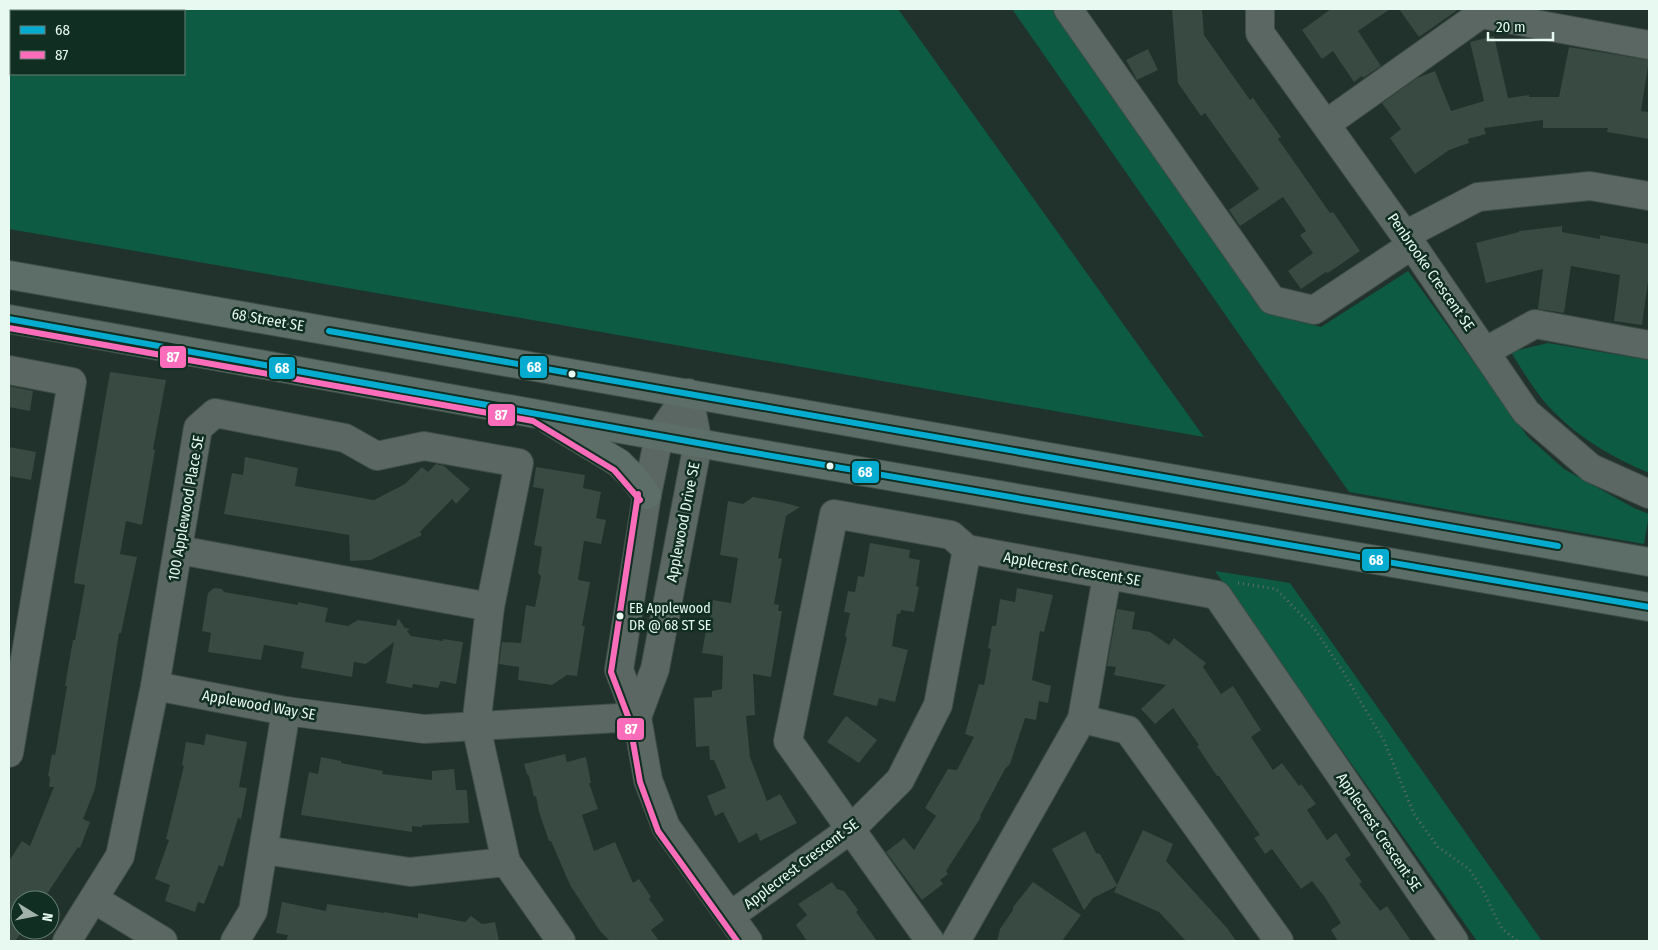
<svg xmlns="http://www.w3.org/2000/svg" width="1658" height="950" font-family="'Fira Sans Condensed',sans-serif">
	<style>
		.green { fill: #0d5b43; fill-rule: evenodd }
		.building { fill: #384a42 }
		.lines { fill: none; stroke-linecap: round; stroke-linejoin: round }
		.minor-casing { stroke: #3f4d47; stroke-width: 30 }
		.major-casing { stroke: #3f4d47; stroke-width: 30 }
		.path { stroke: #616c67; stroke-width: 3; stroke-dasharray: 1 4; stroke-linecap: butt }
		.minor { stroke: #5a6762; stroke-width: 28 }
		.major { stroke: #5d6d67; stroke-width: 28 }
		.bus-1-casing { stroke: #102e22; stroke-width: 10 }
		.bus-2-casing { stroke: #102e22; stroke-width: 10 }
		.bus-1 { stroke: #06acd0; stroke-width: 6 }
		.bus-2 { stroke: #fb6dba; stroke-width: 6 }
		.bus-dot { fill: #e7f9f1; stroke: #102e22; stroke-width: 2 }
		.labels { text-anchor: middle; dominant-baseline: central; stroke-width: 5; stroke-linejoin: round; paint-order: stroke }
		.bus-label { font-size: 14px; fill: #e7f9f1; stroke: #102e22; text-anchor: start }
		.street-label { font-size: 15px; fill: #e7f9f1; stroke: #102e22 }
		.line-badge { stroke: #102e22; stroke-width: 2 }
		.badge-label { font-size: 14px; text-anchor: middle; font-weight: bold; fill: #fff }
	</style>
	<rect width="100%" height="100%" fill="#21312b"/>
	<g class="green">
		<path d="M9,9H898L1204,437L9,229ZM11,11H184V74H11Z"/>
		<path d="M1012,9H1055L1268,314L1321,327L1408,271L1528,437L1564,469L1634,508L1649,514L1644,544L1349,492Z"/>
		<path d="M1548,343L1649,360V473C1614,458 1580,439 1553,411C1536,394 1524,373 1511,352Z"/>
		<path d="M1215,571L1290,583L1542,941H1477Z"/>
	</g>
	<g class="building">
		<path d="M1172,9H1202L1204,35L1250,100L1253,98L1281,137L1278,139L1330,213L1333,212L1360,251L1328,273L1326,272L1301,289L1288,271L1313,253L1300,235L1306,231L1283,197L1240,226L1229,210L1259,189L1205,113L1201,116L1178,83Z"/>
		<path d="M1331,9H1390L1358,31L1381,66L1363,78L1362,76L1354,82L1333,51L1322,59L1302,30Z"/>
		<path d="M1399,9H1459L1419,37Z"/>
		<path d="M1494,36L1508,98L1529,95V97H1559L1569,47L1649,60L1641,111L1649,112V139L1607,132L1608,128H1543V120L1484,128L1486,134L1468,139L1469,143L1449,150L1415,174L1390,138L1401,129L1382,103L1417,78L1435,71L1451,111L1484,101L1470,42Z"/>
		<path d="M1148,49L1158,70L1137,80L1126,60Z"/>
		<path d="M1562,226V232L1600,239V235L1649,244V274L1642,325L1614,321L1620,275L1571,266L1564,313L1538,309L1543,269L1486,283L1476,243L1519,232V231Z"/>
		<path d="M110,372L166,380L153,449L155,450L142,525L126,521L120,554L137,557L121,633H119L95,789L83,819L90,822L80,848L78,847L43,900H20V930H23L15,941H9V861L22,841L30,846L54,787H49L50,777L48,776L52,754L55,755L57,744L67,686H65L73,640H75L85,585L74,583L75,574Z"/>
		<path d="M9,386L33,391L30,411L9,407Z"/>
		<path d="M9,447L36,452L31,480L9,476Z"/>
		<path d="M245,457L298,468L295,486L374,500L405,484L422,467L428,472L436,464L444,466L470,489L456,504L452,499L420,532L422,535L371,560L350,561L349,535L224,514L232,473L243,475Z"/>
		<path d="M536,467L585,475L583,488L601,492L596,518L606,520L601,544L584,541L578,580L590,582L582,626H585L577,676L567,675L552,685L518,680L519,667L499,664L502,642L521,643L526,605L535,607L541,576L538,573L542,547L534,545L544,489L533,487Z"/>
		<path d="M753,497L781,502L800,507L786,516L778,558L782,559L774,604L779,605L778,611H782L771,677L753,674L755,715L746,716L750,757L767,801L780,794L797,823L760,841L757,833L739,843L723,812L715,816L707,796L726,788L714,760H710L709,746L696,747L694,698L712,697V691L722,689L723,656L702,653L706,630L708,631L713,600L731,603L738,558L720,555L728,501L743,504Z"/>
		<path d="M870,543L910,550L909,558L920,560L916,586L919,587L914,612L901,610L900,614H897L892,646L908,650L895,702L879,698L877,706L833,695L847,638L845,636L850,613L844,612L848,591L855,592L858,576L864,577Z"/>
		<path d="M214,588L222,589L224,592L298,605V602L328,608L325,622L348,626L358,620L396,626L398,618L405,628L410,629L407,631L411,636L443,641V639L463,642L456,684L441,681L438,688L413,684L412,688L386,683L394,642L366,664L354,662L352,677L301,668L304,652L264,645L261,660L208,652L211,633L202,631L208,593Z"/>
		<path d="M1017,588L1053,595L1044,632L1040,631L1032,680L1051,686L1048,703L1039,701L1036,720L1025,718L1010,764L1005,769L980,816L981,817L946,871L948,874L940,880L943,884L922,900L886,852L904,838L914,850L936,816L925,808L948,769L957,770L974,737L965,734L979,684L984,685L991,649L988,648L992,626H996L1000,599L1015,602Z"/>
		<path d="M1117,609L1135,612L1132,629L1150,632L1169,645L1174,638L1206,663L1203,667L1221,694L1233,686L1261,730L1251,737L1273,770L1282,763L1299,786L1301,784L1316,804L1307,810L1327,840L1336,833L1351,855L1345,859L1362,882L1359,884L1380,911L1387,906L1411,941H1338L1331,930L1341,923L1324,896L1312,881L1301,889L1272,849L1265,854L1254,838L1260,835L1219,776H1217L1197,746L1199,745L1173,708L1155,724L1141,709L1166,685L1114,675L1116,667L1107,666Z"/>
		<path d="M846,716L877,740L859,763L827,742Z"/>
		<path d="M206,734L247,742L239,787L247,788L241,819L238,818L223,867L219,865L204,904L198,902L195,912L165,901L170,885L155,879L169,840L166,839L184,766L182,765L186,742L204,745Z"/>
		<path d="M565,754L567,762L586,757L591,783H589L598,809L582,815L594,851L615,842L633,883L639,879L651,897L649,899L664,920L651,930L659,941H610L600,931L570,885L551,841H549L539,812L536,796L534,797L529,776L527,774L524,764Z"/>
		<path d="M321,757L341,761V763L383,771L382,774L432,780V771L454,769L456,790H466L467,791L469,823L422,825V827L412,826V832L301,815L309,772L318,774Z"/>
		<path d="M1143,830L1173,844L1166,861L1227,928L1236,941H1186L1159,912L1114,892L1117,886L1093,898L1084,910L1052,849L1085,831L1096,853L1100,854L1117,885Z"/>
		<path d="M832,882L837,889L844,891L858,910L856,912L877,941H807L796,925L807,915L798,904Z"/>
		<path d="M1033,882L1081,915L1062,941H997L1000,929L1013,910V907Z"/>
		<path d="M282,902L326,911L327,904L384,913V912L418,918V913L465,922L471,916L482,924L495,922L499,941H286L288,935L276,933Z"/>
	</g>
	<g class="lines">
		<defs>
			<g id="minor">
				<path d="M1068,9L1272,300L1314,310L1412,245"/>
				<path d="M1260,9V33L1412,245L1526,412L1591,468L1649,494"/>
				<path d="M1326,124L1481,14L1649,45"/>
				<path d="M1405,235L1478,197L1590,186L1649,196"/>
				<path d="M1486,351L1535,324L1649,345"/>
				<path d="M9,370L72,382L9,753"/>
				<path d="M688,393L659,436L647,495L619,670L637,717L648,780L666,827L748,941"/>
				<path d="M179,550L490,607"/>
				<path d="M155,686L286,711L424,729L637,717"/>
				<path d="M637,717L655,669L698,443L688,393"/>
				<path d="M1082,719L1128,730L1279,941"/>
				<path d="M264,850L410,872L506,862"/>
				<path d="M94,899L163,941"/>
				<path d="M730,916L851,829L900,780L938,705L967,549L1217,595L1454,941"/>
				<path d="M67,941L120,856L155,686L198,428L215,413L345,438L377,456L424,446L519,463L490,607L476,726L506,862L561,941"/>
				<path d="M235,941L253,911L286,711"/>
				<path d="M930,941L788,741L834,514L951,535L967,549"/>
				<path d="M956,941L1082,719L1107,576"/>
			</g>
			<g id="major">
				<path d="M9,275L1649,562"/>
				<path d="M9,319L726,448L1649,607"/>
				<path d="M550,421L619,463L633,477L647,495"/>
			</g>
		</defs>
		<use href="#minor" class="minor-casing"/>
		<use href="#major" class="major-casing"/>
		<path class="path" d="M1238,583L1276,589L1314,628L1342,670L1384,741L1414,814L1438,847L1469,869L1481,887L1502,929L1518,941"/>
		<use href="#minor" class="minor"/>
		<use href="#major" class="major"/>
		<defs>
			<g id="bus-1">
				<path d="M9,319L726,448L1649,607"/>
				<path d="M329,331L1558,546"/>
			</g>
			<g id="bus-2">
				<path d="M9,328L533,421L614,470L640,500"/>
				<path d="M638,494L611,672L629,719L640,782L658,831L737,941"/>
			</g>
		</defs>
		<use href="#bus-1" class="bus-1-casing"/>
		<use href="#bus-2" class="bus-2-casing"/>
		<use href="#bus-1" class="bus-1"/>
		<use href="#bus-2" class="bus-2"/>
	</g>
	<g class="bus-dot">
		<circle cx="572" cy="374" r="4.5"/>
		<circle cx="830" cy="466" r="4.5"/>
		<circle cx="620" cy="616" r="4.5"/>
	</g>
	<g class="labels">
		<g class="bus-label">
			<text x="629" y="608">EB Applewood<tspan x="629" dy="17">DR @ 68 ST SE</tspan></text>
		</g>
		<g class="street-label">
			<text transform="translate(1431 272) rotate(55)">Penbrooke Crescent SE</text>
			<text transform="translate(268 320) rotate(10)">68 Street SE</text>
			<text transform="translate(186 508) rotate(-80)">100 Applewood Place SE</text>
			<text transform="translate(683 522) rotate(-79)">Applewood Drive SE</text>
			<text transform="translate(1072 569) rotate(10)">Applecrest Crescent SE</text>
			<text transform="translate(259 705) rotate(10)">Applewood Way SE</text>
			<text transform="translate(1379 832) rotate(56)">Applecrest Crescent SE</text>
			<text transform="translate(801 864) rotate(-37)">Applecrest Crescent SE</text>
		</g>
	</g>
	<g class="line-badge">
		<rect x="159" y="345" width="28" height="24" rx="5" fill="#fb6dba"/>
		<rect x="519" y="355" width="29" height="24" rx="5" fill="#06acd0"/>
		<rect x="268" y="356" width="28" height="24" rx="5" fill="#06acd0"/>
		<rect x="487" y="403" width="29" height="24" rx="5" fill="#fb6dba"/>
		<rect x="851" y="460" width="29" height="24" rx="5" fill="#06acd0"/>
		<rect x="1361" y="548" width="29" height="24" rx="5" fill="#06acd0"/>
		<rect x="616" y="717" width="29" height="24" rx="5" fill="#fb6dba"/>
	</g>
	<g class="badge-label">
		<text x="173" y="362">87</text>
		<text x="534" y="372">68</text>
		<text x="282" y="373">68</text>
		<text x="501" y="420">87</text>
		<text x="865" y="477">68</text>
		<text x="1376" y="565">68</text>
		<text x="631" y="734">87</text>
	</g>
	<rect width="1658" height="950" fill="none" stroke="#e7f9f1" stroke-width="20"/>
	<rect x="10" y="10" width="175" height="65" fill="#102e22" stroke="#667f75"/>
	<rect x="20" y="26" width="25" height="8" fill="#06acd0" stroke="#667f75"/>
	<text x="55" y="35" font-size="15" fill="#e7f9f1">68</text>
	<rect x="20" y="51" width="25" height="8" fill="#fb6dba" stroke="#667f75"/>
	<text x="55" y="60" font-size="15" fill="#e7f9f1">87</text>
	<g transform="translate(35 915) rotate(100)"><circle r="24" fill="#102e22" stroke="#667f75"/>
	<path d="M0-4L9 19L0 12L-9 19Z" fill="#a2b3ac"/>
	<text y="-8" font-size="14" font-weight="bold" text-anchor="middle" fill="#e7f9f1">N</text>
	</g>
	<path d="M1488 32v8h65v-8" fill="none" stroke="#e7f9f1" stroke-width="2.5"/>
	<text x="1496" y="32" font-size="15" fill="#e7f9f1" stroke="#102e22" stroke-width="4" paint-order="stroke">20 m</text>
</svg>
